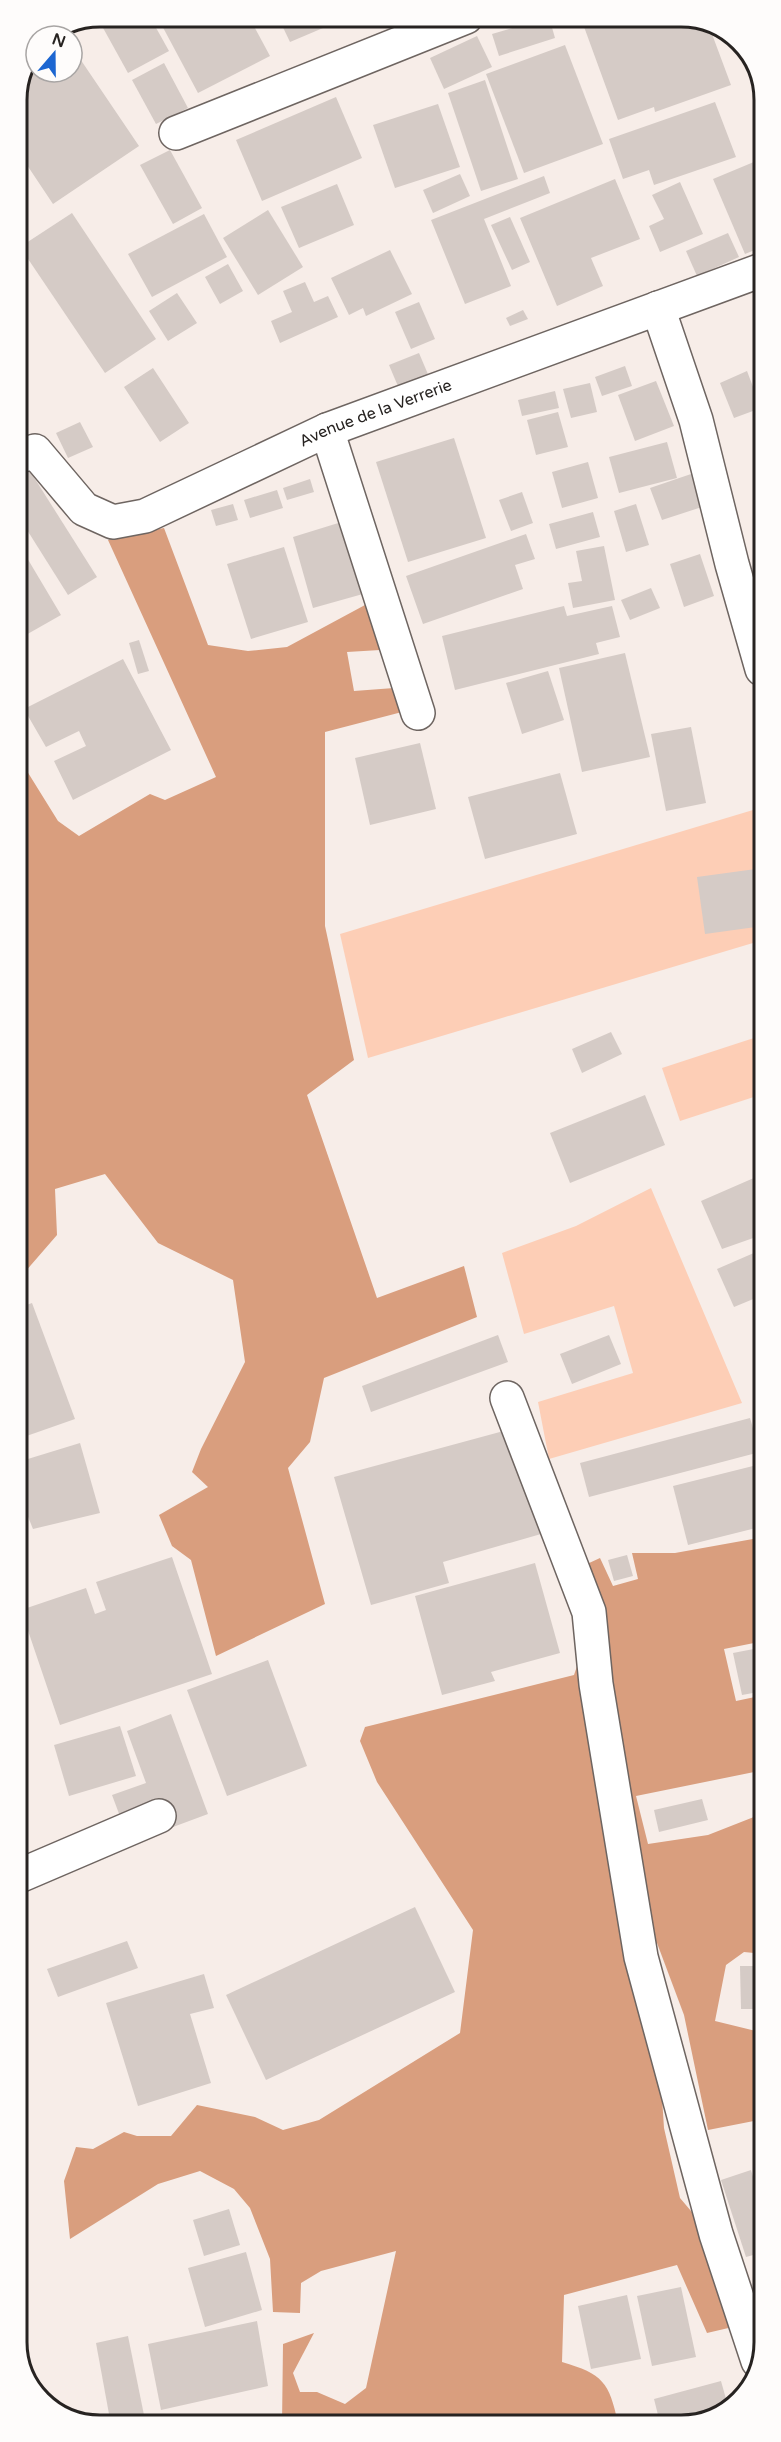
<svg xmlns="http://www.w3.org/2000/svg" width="781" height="2442" font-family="'Varela Round',sans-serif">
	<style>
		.green { fill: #fdceb6 }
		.forest { fill: #d99e7e }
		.building { fill: #d5cbc6 }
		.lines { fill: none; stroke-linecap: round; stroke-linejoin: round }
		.street-casing { stroke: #6e6561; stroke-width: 36 }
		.street { stroke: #fff; stroke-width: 33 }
		.labels { text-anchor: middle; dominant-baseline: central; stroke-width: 4.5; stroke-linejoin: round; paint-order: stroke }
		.street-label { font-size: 16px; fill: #272321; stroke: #fefcfb }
		.rim { fill: none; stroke: #272321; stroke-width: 3 }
	</style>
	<rect width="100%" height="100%" fill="#f7ede8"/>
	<g class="green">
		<path d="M763,807V940L368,1058L340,934Z"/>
		<path d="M760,1036L763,1044V1094L680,1121L662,1068Z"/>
		<path d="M651,1188L742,1403L549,1459L538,1402L633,1373L614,1306L524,1334L502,1253L576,1226Z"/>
	</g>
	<g class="forest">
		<path d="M164,528L208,645L248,651L287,647L365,605L380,650L347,652L354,691L394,688L402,712L325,732V926L354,1060L307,1095L377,1298L464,1266L477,1317L324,1378L310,1442L288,1468L325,1604L216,1656L191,1560L172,1546L159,1515L208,1487L192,1472L201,1449L245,1362L233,1280L158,1243L105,1174L55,1189L57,1235L18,1280L17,755L58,821L79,836L150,794L165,800L216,777L108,540Z"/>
		<path d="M764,1537V1641L724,1649L736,1701L755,1697L764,1734V1770L636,1796L648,1844L708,1835L764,1813V1954L744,1952L726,1965L715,2021L764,2033V2119L708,2130L684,2015L657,1943L630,1962L660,2067L664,2128L680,2198L702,2224L737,2326L707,2333L677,2265L564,2295L562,2362C603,2374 609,2382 618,2423L282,2425L283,2344L314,2333L293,2373L300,2392H317L345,2404L366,2388L396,2251L321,2271L301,2283L300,2313L273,2312L270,2259L250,2208L234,2189L200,2171L158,2184L70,2239L64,2181L76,2147L93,2149L124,2132L137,2136H171L197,2105L255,2117L283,2130L319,2120L460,2033L473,1930L377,1782L360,1741L365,1727L574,1675L592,1622L587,1564L600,1558L613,1586L638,1579L632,1553H675Z"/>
	</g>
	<g class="building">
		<path d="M100,16L150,17L169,51L128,73L97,17Z"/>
		<path d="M167,17H249L270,56L198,93L159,20Z"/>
		<path d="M278,17H349L290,42Z"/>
		<path d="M549,17L555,38L499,56L492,34Z"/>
		<path d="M602,17H687L709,26L731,85L655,112L654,107L618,120L583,24Z"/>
		<path d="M477,36L492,67L444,89L430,58Z"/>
		<path d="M565,45L603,144L524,173L486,74Z"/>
		<path d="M72,47L139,146L53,204L17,150V95L27,71L36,65V72H72Z"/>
		<path d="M164,63L188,108L156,124L132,80Z"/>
		<path d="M485,80L518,179L481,191L448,93Z"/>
		<path d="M336,97L362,158L262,201L236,140Z"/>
		<path d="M715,102L736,157L654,185L649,170L623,179L609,139Z"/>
		<path d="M438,104L460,167L395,188L373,125Z"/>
		<path d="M170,150L202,208L173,224L140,165Z"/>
		<path d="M761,159L762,247L745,254L713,179Z"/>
		<path d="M460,174L470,196L433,213L423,190Z"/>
		<path d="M544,176L550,193L484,219L511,286L465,304L431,220Z"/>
		<path d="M615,179L640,239L591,258L603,286L557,306L520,218Z"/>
		<path d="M680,182L703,234L660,252L649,226L664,219L652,195Z"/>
		<path d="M337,184L354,225L299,248L281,207Z"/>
		<path d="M268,210L303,267L258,295L223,238Z"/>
		<path d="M72,213L156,339L105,373L20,247Z"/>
		<path d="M204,214L227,257L152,297L128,254Z"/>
		<path d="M510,217L530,262L512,270L491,225Z"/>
		<path d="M728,233L739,257L697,276L686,251Z"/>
		<path d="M390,250L412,294L366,316L363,308L349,315L331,278Z"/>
		<path d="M228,264L243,291L220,304L205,277Z"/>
		<path d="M305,282L314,302L328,296L338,317L280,343L271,321L292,312L283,291Z"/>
		<path d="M177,293L197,323L168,341L149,311Z"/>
		<path d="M419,302L435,339L411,349L395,312Z"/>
		<path d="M523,310L528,319L510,326L506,318Z"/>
		<path d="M419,353L430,379L400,391L389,365Z"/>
		<path d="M625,366L632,386L602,396L595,377Z"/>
		<path d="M153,368L189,423L160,442L124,387Z"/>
		<path d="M747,371L761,408L734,418L720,383Z"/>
		<path d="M656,381L674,426L635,441L618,395Z"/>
		<path d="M590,383L597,412L571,418L563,389Z"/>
		<path d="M555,391L559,408L522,416L518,400Z"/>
		<path d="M558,412L568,447L536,455L527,420Z"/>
		<path d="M80,422L93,447L68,458L56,433Z"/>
		<path d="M454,438L486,538L408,562L376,462Z"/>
		<path d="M667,442L677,478L619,493L609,457Z"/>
		<path d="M23,460L97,577L68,595L17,514V464Z"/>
		<path d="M588,462L598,498L562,508L552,472Z"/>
		<path d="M694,473L705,506L662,520L650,488Z"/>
		<path d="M310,479L314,492L287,500L283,488Z"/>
		<path d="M277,490L283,508L250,518L244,500Z"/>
		<path d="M522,492L533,523L511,531L499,500Z"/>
		<path d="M233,504L238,520L216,526L211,510Z"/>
		<path d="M636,504L649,545L626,552L614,511Z"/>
		<path d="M593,512L600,537L556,549L549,524Z"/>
		<path d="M348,520L370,592L313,608L293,537Z"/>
		<path d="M526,534L535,559L515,565L523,589L423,624L406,576Z"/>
		<path d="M17,541L61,615L17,640Z"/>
		<path d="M604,546L615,600L573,608L568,583L582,581L576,551Z"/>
		<path d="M284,547L308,622L251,639L227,564Z"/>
		<path d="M700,554L714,596L684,607L670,564Z"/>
		<path d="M651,588L660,608L630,620L621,600Z"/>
		<path d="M564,606L567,616L612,606L620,637L596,643L599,654L455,690L442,636Z"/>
		<path d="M139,640L149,671L138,674L129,643Z"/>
		<path d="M625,653L650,757L582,772L559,668Z"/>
		<path d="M123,659L171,750L73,800L54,761L86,746L79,731L46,747L24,709Z"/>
		<path d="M548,671L564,720L522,734L506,683Z"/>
		<path d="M691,727L706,803L666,811L651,734Z"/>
		<path d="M420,743L436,809L370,825L355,758Z"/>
		<path d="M560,773L577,834L485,859L468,797Z"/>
		<path d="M763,868V926L705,934L697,877Z"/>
		<path d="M611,1032L622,1054L582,1073L572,1049Z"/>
		<path d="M645,1095L665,1145L570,1183L550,1133Z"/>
		<path d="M763,1174V1242L759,1236L722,1249L701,1201Z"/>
		<path d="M763,1249V1295L734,1307L717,1269Z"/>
		<path d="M32,1303L75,1419L18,1439V1308Z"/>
		<path d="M498,1335L508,1362L371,1412L362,1386Z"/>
		<path d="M609,1335L621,1364L572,1384L560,1354Z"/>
		<path d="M763,1415V1440H762L757,1416Z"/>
		<path d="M750,1418L760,1452L589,1497L580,1463Z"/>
		<path d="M518,1427L548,1532L443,1562L449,1583L371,1605L334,1477Z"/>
		<path d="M80,1443L100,1513L33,1529L18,1492V1462Z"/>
		<path d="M757,1465L763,1490L764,1526L688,1545L673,1486Z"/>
		<path d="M627,1555L633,1576L614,1581L608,1560Z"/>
		<path d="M172,1557L212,1674L60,1725L21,1610L86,1588L95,1614L106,1610L96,1582Z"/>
		<path d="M535,1563L560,1653L491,1672L495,1681L442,1695L415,1596Z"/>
		<path d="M764,1647V1691L742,1695L733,1653Z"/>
		<path d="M268,1660L307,1766L227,1796L187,1690Z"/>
		<path d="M171,1714L208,1814L130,1843L112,1795L146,1783L127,1731Z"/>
		<path d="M120,1726L136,1776L69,1796L54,1745Z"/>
		<path d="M702,1799L708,1820L659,1832L654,1810Z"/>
		<path d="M415,1907L455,1992L266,2080L226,1995Z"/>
		<path d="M127,1941L138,1968L58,1997L47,1969Z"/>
		<path d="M740,1966H764V2009H741Z"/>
		<path d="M204,1974L214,2008L190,2014L211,2083L138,2106L106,2003Z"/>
		<path d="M751,2170L764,2214V2252L746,2257L721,2180Z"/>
		<path d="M229,2209L240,2245L204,2256L193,2220Z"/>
		<path d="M246,2252L262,2310L205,2327L188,2268Z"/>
		<path d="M681,2287L696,2357L652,2366L637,2296Z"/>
		<path d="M627,2295L641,2359L591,2369L578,2306Z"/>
		<path d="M257,2321L268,2386L161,2410L148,2344Z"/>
		<path d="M128,2336L146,2425H111L96,2343Z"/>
		<path d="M721,2381L728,2406L703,2423H660L654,2399Z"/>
	</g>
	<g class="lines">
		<defs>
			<g id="street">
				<path d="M176,133L466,17"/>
				<path d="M658,308L696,420L732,564L762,669"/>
				<path d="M327,430L418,713"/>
				<path id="s1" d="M17,457L35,451L84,509L113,522L145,516L327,430L762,270"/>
				<path d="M507,1398L589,1612L596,1684L641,1957L716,2234L758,2361"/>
				<path d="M19,1876L159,1816"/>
			</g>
		</defs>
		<use href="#street" class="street-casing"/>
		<use href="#street" class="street"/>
	</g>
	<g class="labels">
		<g class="street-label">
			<text stroke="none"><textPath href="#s1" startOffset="412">Avenue de la Verrerie</textPath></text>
		</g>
	</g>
	<path d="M0 0H781V2442H0ZM100 27H681A73 73 0 0 1 754 100V2342A73 73 0 0 1 681 2415H100A73 73 0 0 1 27 2342V100A73 73 0 0 1 100 27Z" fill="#fefcfb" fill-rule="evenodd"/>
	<path class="rim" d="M100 27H681A73 73 0 0 1 754 100V2342A73 73 0 0 1 681 2415H100A73 73 0 0 1 27 2342V100A73 73 0 0 1 100 27Z"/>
	<g transform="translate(54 54) rotate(20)"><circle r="28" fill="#fefcfb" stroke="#a8a5a4" stroke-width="1.5"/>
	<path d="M0-4.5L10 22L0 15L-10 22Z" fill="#1c66d1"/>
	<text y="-9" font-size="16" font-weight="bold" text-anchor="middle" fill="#272321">N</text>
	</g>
</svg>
